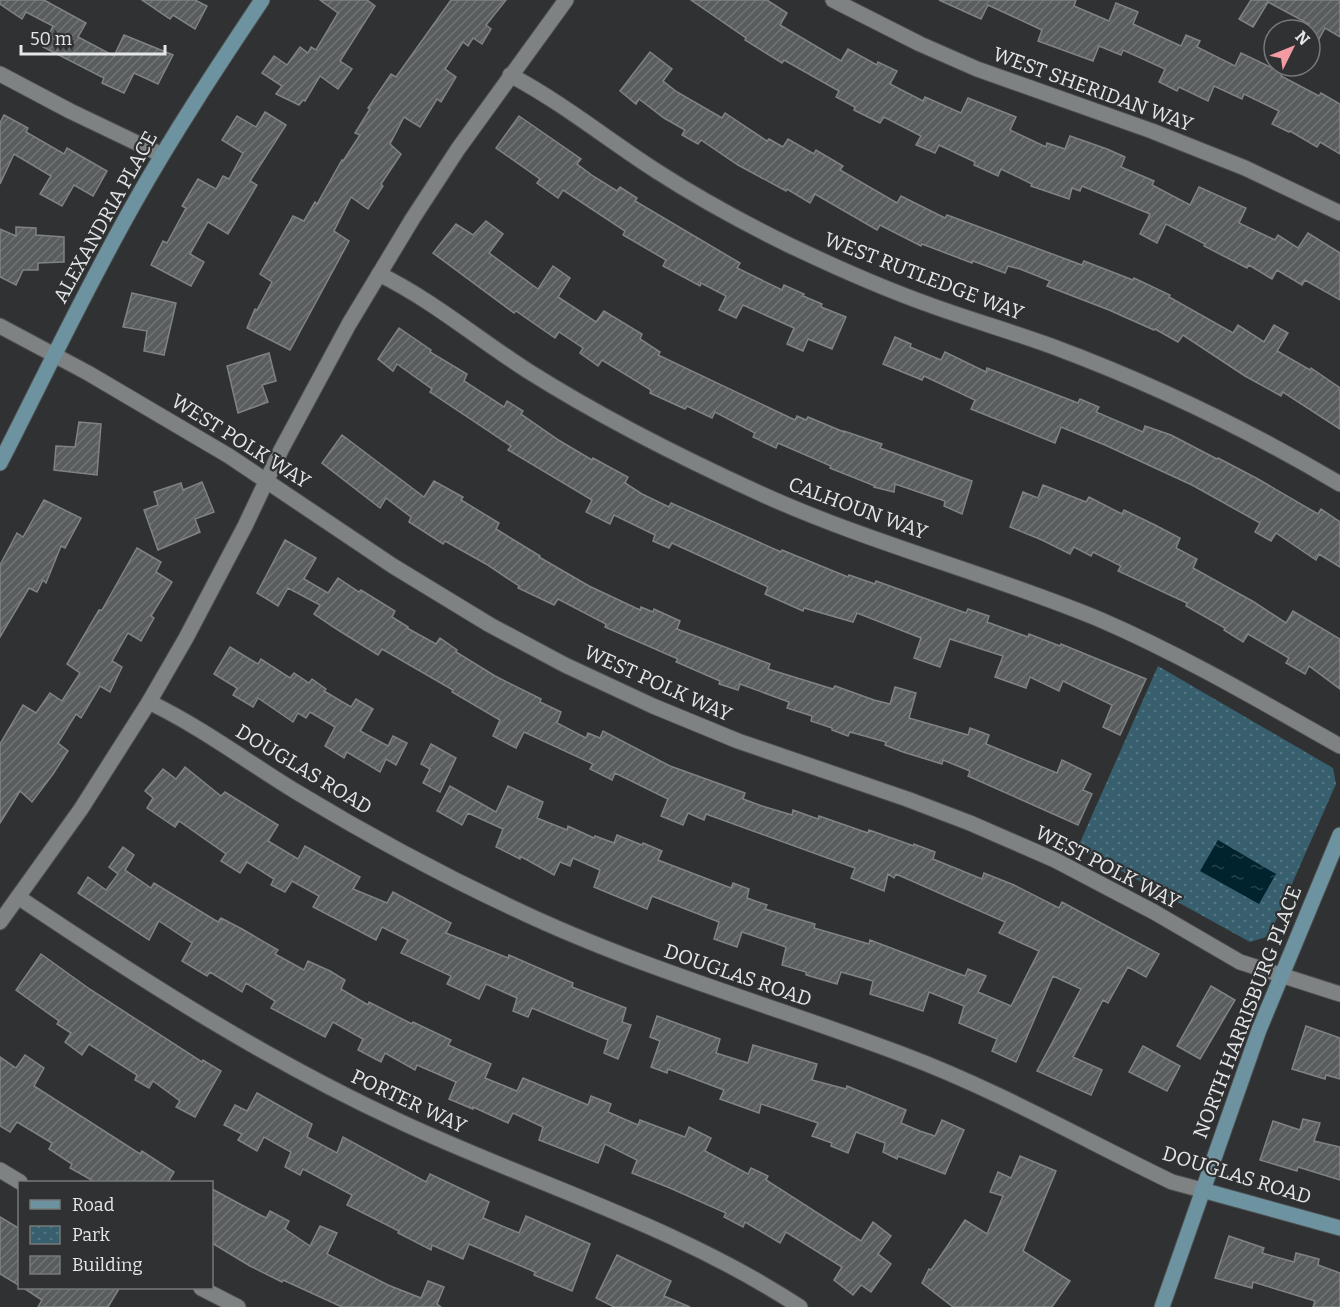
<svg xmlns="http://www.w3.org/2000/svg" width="1340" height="1307" font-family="Bitter,serif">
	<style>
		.park { fill: url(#park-dots) }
		.water { fill: url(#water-ripples) }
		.building { fill: url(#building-hatch); stroke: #808384; stroke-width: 1.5 }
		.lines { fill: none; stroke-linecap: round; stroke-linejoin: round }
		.street-casing { stroke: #4c4e4f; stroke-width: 17 }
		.secondary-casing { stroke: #4c4e4f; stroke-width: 17 }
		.street { stroke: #7f8283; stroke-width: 15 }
		.secondary { stroke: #6e93a0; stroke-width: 15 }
		.labels { text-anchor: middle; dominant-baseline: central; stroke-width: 4.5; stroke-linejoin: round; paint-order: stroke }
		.street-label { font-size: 20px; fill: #e4e6e7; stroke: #2f3133 }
	</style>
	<defs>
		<pattern id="park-dots" width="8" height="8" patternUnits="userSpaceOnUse" patternTransform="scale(1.5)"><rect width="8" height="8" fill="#385f6e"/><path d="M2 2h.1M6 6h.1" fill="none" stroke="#557683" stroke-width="1.8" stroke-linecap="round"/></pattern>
		<pattern id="water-ripples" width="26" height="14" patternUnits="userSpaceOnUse" patternTransform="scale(1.5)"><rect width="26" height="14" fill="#00232e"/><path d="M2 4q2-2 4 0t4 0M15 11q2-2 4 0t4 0" fill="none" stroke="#25434c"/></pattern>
		<pattern id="building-hatch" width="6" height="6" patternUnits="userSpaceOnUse" patternTransform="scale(1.5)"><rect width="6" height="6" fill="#595d5e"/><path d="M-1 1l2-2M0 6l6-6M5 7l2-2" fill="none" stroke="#717475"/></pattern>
	</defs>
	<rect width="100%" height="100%" fill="#2f3133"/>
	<path class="park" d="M1158,666L1333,768L1336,784L1269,936L1250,942L1078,847Z"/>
	<path class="water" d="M1218,840L1276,874L1259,904L1200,871Z"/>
	<g class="building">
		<path d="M0,0H44L86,23L78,37L114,56L124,35L173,55L158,84L134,73L124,93L102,83L104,78L43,47L53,26L26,12L22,19L0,4Z"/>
		<path d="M142,0H195L207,6L195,29L173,15L170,19Z"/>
		<path d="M320,0H367L375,6L340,61L352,69L338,89L320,76L305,101L303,100L299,105L276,94L282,86L262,73L274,56L287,65L300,47L308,53L311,47L316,50L338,13Z"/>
		<path d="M451,0H506L486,25L491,29L482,44L473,38L468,46L463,42L445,69L456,77L441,102L437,99L420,127L404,117L390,144L401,154L381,184L383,186L368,209L351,197L334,231L349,241L290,350L247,328L255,309L257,310L272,282L260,274L293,216L304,221L315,202L317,204L342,160L343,161L360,135L355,133L370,109L368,108L391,74L396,77Z"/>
		<path d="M691,0H767L787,13L780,25L841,61L848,49L877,65L878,62L897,71L890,84L923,101L925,97L961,113L968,98L1016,117L1010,130L1046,147L1047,143L1065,149L1070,136L1107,149L1125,157L1121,167L1154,181L1152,185L1190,205L1199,187L1246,208L1239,223L1275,240L1278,235L1298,248L1308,233L1340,253V300L1305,280L1302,285L1277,270L1272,279L1249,265L1247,268L1204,246L1205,244L1166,224L1157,243L1140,234L1150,214L1082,186L1080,191L1072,188L1069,199L1031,186L1032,184L1001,169L998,176L974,165L975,162L939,145L935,153L916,145L921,136L884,117L880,123L854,110L855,107L836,97L839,91L784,60L782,63L745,40L746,38Z"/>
		<path d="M939,0H1076L1074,6L1109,21L1116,3L1138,12L1133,24L1181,46L1186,35L1200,41L1197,47L1235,66L1241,53L1283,73L1281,76L1319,96L1321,93L1340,104V154L1320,142L1317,147L1290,131L1289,132L1272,124L1279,111L1244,94L1242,99L1214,86L1208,101L1179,87L1177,91L1159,82L1165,69L1123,50L1121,55L1099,46L1093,61L1038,41L1042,30L988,5L981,19Z"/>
		<path d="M1251,0H1340V37L1325,28L1319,39L1310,34V30H1306L1309,24L1268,2L1253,27L1239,19Z"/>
		<path d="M650,52L672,69L663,81L677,92L722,118L725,113L767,141L769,139L783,147L788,139L814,154L816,150L843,166L840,170L897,203L901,196L945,218L947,215L1082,265L1084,261L1133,280L1134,278L1170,295L1169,297L1233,333L1238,325L1264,342L1274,325L1288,333L1277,351L1310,370L1311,368L1340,388V429L1283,392L1281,396L1245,376L1183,335L1178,342L1155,329L1154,330L1109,310L1047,286L1050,281L1020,269L1008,266L1005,273L973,261L972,263L922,244L921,246L880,225L877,230L815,194L810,203L787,189L786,191L738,165L701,140L698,144L682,135L685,130L664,118L639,99L636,104L620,91Z"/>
		<path d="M265,112L286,125L250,181L257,185L228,234L208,222L190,254L204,262L191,286L151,265L163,241L167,243L186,208L182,206L198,179L216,189L223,176L229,179L243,153L222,140L237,116L256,127Z"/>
		<path d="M4,115L28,128L26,132L64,154L67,148L107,171L93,196L74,185L62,206L40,194L51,176L14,154L0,184V123Z"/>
		<path d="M519,116L581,159L577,164L593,176L617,191L620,187L637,198L635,201L740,263L737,268L782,290L784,285L804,294L803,296L822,304L821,307L846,317L832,349L808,339L803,351L787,344L794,328L743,305L736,318L719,310L726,296L701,283L700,286L663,266L666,260L623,235L625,231L563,190L558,198L537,183L540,179L496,148Z"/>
		<path d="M486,221L503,234L489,253L538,289L553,266L570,278L558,297L596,322L604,311L642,334L640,339L660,352L658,355L795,420L797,416L806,420L808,417L844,432V431L882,444L880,448L972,481L962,514L944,506L945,501L895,484L894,492L874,487L875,486L830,468L831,466L778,443L776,448L753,437L755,433L715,412L712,418L687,406L685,409L650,393L651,390L602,360L598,366L580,353L583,348L559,332L555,338L516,311L514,313L433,253L456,224L473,235Z"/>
		<path d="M16,227L36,228V235L64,237V262L38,263V270H23L16,285L0,277V229L16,236Z"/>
		<path d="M132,293L176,303L164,355L144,351L147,331L123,327Z"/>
		<path d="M399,328L431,350L430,352L467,374L464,381L504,407L507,401L523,411L521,414L560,441L592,460L593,458L628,477L625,483L642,494L669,507L671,503L781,552L782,550L848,577L849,575L875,584L876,581L966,613L968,609L989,616L987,622L1028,637L1029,634L1060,646L1061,644L1146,679L1120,735L1103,727L1112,705L1063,681L1059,691L1030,677L1026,688L995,677L1003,656L950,639L940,667L914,658L921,638L857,613L853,622L804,608L803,611L765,594L768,587L672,543L669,548L653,541L655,535L614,515L610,524L586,512L592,500L508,450L511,446L430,392L432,389L397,364L393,371L378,359Z"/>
		<path d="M895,337L911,344L910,347L941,360L945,352L986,372L987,368L1078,403L1080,399L1099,407L1096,412L1143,432L1145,426L1171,435L1217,459L1218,458L1258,479L1318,514L1321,509L1340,522V567L1319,554L1316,560L1276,533L1271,541L1255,532L1260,523L1192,485L1105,445L1061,427L1055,443L971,409L975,400L924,376L922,380L883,364Z"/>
		<path d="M269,353L276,381L262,385L268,402L238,413L227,366Z"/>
		<path d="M79,422L101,424L97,475L54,470L56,446L75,447Z"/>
		<path d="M342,435L424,497L434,481L463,497L461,500L499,523L496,529L540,556L539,557L589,586L640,610L641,607L653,612L654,609L680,621L677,629L770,664L768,669L833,689L835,686L874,700L890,704L895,687L916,693L909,718L968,735L970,728L989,735L986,744L1057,773L1062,760L1091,774L1083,790L1092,794L1078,825L968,776L970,771L943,760L942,764L903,752L885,745L886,742L850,732L848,736L832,730V728L811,721L812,716L787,708L789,702L740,684L738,690L719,684L720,681L676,662L678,659L605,627L606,624L558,599L554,605L518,588L519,586L486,564L445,541L443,544L409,522L411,517L386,498L380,508L322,463Z"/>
		<path d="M202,482L214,512L195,519L200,532L158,550L144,510L158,505L154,492L181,483L183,490Z"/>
		<path d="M1043,485L1086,502L1089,497L1122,514L1124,510L1155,525L1180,538L1176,548L1197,559L1193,568L1254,602L1286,623L1293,611L1340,639V689L1309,666L1305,674L1286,663L1289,658L1248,634L1243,642L1224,630L1225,628L1186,606L1187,603L1118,571L1121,566L1093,552L1091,556L1074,547L1070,554L1042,540L1010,527L1023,492L1038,498Z"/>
		<path d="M44,500L81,518L65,548L61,546L46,583L43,580L37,592L29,588L0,637V565L17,533L23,537Z"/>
		<path d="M285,540L316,558L304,579L328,593L338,578L359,592L361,590L395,611L392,617L408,627L407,628L436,644L440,638L457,650L456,652L495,676L541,699L540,702L561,712L557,723L586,738L588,733L600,738L603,731L670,766L745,793L743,799L762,806L792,815L793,810L818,819L819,816L868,833L869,830L914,846V844L935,852L933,859L982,879L984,873L1014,885L1059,908L1062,902L1159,954L1146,977L1128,967L1108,1003L1103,1000L1073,1057L1102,1070L1091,1095L1037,1071L1081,989L1053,976L1016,1062L992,1051L997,1039L959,1023L964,1006L929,992L923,1011L870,994L873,981L841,972L837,984L806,975V972L782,965L786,947L742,932L737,947L714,939L719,922L652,896L647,909L594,887L600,870L573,858L570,866L560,862L554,875L520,856V859L496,847L503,829L468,813L462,825L437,811L450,786L496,812L508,786L543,802L537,818L567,830L568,826L594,838L595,836L614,843L617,835L642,845L643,843L662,851L658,860L731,888L733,883L749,889L747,898L767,905L765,909L815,924L814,928L869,944L870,940L965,976L968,969L986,976L978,992L1011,1006L1039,951L999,933L1005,922L896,874L894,878L888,874L884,891L851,878L855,868L706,814L704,820L688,813L683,825L661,816L668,799L615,773L612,780L590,769L593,764L524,732L516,748L493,736L500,720L452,692L453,690L382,649L378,655L338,630L314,614L320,605L288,588L278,606L257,593Z"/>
		<path d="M137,548L161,562L156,572L172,582L151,616L154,618L141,641L128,633L112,661L122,667L110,692L100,686L81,718L76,714L58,743L68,751L53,774L32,802L20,791L0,823V744L23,705L36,713L50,693L62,701L80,673L67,664L99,610H102Z"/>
		<path d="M230,647L258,664L261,659L290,678L294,673L309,683L312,679L326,689L324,691L351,707L356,699L373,709L360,731L388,746L393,736L407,743L396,765L386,759L380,772L347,752L344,758L325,746L335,727L310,712L306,718L298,713L293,722L258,698L253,707L233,695L237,688L214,674Z"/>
		<path d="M431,744L456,758L440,792L423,783L430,769L421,764Z"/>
		<path d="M185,767L221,796L225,792L278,825L268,841L298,859L305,846L360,877L353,889L387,903L393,892L451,923L446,933L508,958L509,955L573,983L572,987L626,1008L622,1022L631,1025L618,1059L604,1053L608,1040L532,1008L528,1017L513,1011L517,998L486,984L479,999L447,984L451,976L401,953L408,940L382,927L376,940L313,907L319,896L292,881L285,892L271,885L274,879L247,862L240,873L221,861L226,854L179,821L175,827L147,808L153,798L145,791L163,769L176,779Z"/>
		<path d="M123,847L134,855L125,870L151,888L154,883L218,922L221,918L242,929L278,950L275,954L304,970L308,961L330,971L345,980L341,989L368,1005L369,1002L412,1024L413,1022L451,1040L448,1045L491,1064L485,1078L517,1091L523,1078L588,1105L591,1096L611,1104L608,1112L638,1125L640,1120L685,1137L689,1127L711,1138L705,1151L748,1174L751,1168L768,1176L766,1180L861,1241L873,1222L891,1236L878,1254L891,1264L871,1292L861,1285L853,1295L834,1280L842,1267L786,1232L780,1243L745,1222L743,1227L724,1217L726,1213L670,1188L632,1173L637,1160L605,1144L598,1163L539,1140L543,1127L513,1113L508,1123L473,1107V1109L449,1099L456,1082L417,1065L415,1070L385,1053L381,1062L358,1050L363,1039L333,1022L325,1037L271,1008L275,1001L246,983L242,992L210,972L207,976L182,961L192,943L159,921L149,940L78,893L88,877L106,890L118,874L109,867Z"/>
		<path d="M41,954L91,990L202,1062L203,1060L221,1071L195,1117L176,1107L180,1101L153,1081L149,1088L135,1080L137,1075L89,1044L82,1055L65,1042L71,1033L57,1024L59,1021L16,990Z"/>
		<path d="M1211,986L1235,1000L1200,1059L1177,1046Z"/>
		<path d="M657,1016L720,1039L716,1053L748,1063L753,1045L817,1064L812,1080L846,1089L847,1086L906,1110L901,1123L920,1131L935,1136L942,1120L964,1130L945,1174L898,1156L897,1159L883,1152L885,1143L856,1132L848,1153L831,1146L832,1143L812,1136L818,1123L761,1104L759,1113L720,1099L724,1090L668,1069L667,1073L651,1067L660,1041L650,1037Z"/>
		<path d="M1306,1026L1340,1038V1079L1326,1075L1325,1079L1292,1069Z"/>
		<path d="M1143,1046L1180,1066L1167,1091L1129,1072Z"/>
		<path d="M25,1055L44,1068L34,1086L140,1154L142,1151L174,1172L168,1182H95L70,1168L72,1164L49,1149L52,1143L17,1122L10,1132L0,1126V1057L16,1068Z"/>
		<path d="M257,1093L312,1124L307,1137L337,1153L343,1137L426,1182L430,1174L489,1202L483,1218L519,1233L526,1216L590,1244L572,1291L534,1275L535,1272L469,1244L463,1259L432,1245L431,1250L398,1233L399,1231L347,1205L352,1195L303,1169L300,1175L285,1167L291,1152L264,1137L257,1151L238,1140L242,1134L224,1125L235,1105L247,1111Z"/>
		<path d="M1303,1119L1320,1123L1314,1141L1340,1147V1180L1298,1167L1297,1171L1260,1160L1273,1121L1300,1130Z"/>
		<path d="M1020,1156L1056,1171L1023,1251L1070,1281L1052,1307H953L922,1283L929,1269L931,1270L965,1220L987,1234L1003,1196L990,1192L998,1172L1011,1178Z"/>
		<path d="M212,1189L266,1218L270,1211L289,1221L285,1229L310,1246L320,1226L337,1233L327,1254L388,1285L421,1298L428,1281L444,1287L437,1304L441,1307H342L283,1280L282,1282L250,1266L212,1243Z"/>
		<path d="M0,1217L20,1229V1286L0,1274Z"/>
		<path d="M1229,1236L1264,1248L1262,1253L1294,1262L1296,1253L1319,1259L1318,1265L1340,1273V1307H1313L1315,1301L1253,1282L1252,1288L1215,1278Z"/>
		<path d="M617,1255L671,1281L664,1296L690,1307H614L596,1298Z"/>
		<path d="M22,1287H120L108,1307H38L42,1300Z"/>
	</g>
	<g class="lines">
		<defs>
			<g id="street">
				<path d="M833,0L920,44L977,69L1152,131L1245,168L1340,213"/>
				<path d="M0,74L70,111L162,155"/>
				<path d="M510,75C563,103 608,140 658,172C700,199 744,223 789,245C835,267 882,288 930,305C971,320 1013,332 1054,347C1153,384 1249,430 1340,484"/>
				<path d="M379,274C432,300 478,339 528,371C601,417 678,456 757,492C868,543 988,573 1101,620C1184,656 1262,702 1340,746"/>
				<path d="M0,326L88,373L229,456L393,566L490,625L565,665L653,706L738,741L907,799L970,823L1055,860L1154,912L1240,962L1340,994"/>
				<path d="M149,702C201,727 246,761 295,791C366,834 440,874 515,909C641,969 775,1006 904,1055C997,1090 1083,1139 1172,1182L1202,1190"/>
				<path d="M18,897C142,980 266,1060 401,1122C534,1184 677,1226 800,1307"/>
				<path d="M0,922L81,809L149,702L186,638L245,526L281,450L349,324L413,218L458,149L566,0"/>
				<path d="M0,1170L20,1182"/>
				<path d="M201,1288L238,1307"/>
			</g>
			<g id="secondary">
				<path d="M0,463C45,375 87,286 136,200C175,131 218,66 262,0"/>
				<path d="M1202,1190L1340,1228"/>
				<path d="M1162,1307L1259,1030L1340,835"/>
			</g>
		</defs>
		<use href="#street" class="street-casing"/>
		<use href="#secondary" class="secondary-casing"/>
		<use href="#street" class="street"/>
		<use href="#secondary" class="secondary"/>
	</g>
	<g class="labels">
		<g class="street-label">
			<text transform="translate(1093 89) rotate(20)">WEST SHERIDAN WAY</text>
			<text transform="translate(105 217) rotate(-61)">ALEXANDRIA PLACE</text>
			<text transform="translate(924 276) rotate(21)">WEST RUTLEDGE WAY</text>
			<text transform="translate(241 441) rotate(32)">WEST POLK WAY</text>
			<text transform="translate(858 508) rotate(20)">CALHOUN WAY</text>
			<text transform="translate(658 683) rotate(24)">WEST POLK WAY</text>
			<text transform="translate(304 769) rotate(31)">DOUGLAS ROAD</text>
			<text transform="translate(1108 867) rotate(27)">WEST POLK WAY</text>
			<text transform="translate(738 975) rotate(19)">DOUGLAS ROAD</text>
			<text transform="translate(1247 1012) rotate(-69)">NORTH HARRISBURG PLACE</text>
			<text transform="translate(409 1101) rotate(25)">PORTER WAY</text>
			<text transform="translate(1237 1175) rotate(17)">DOUGLAS ROAD</text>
		</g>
	</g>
	<rect x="18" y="1181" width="195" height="108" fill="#2f3133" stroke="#77797b" stroke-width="1.5"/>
	<rect x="30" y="1200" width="30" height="9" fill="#6e93a0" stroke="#77797b" stroke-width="1.5"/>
	<text x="72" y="1211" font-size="18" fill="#e4e6e7">Road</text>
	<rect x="30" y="1226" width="30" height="18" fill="url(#park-dots)" stroke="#77797b" stroke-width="1.5"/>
	<text x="72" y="1241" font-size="18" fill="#e4e6e7">Park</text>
	<rect x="30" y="1256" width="30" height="18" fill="url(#building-hatch)" stroke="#77797b" stroke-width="1.5"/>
	<text x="72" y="1271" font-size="18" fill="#e4e6e7">Building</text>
	<g transform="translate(1292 48) rotate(47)"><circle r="28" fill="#2f3133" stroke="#77797b" stroke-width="1.5"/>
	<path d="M0-4.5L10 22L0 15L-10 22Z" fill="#f49aa3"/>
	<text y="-9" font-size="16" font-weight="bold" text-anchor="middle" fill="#e4e6e7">N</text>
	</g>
	<path d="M21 45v9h144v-9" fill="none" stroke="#e4e6e7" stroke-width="3"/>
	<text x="30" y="45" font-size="18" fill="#e4e6e7" stroke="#2f3133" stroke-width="4.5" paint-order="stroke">50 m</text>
</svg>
